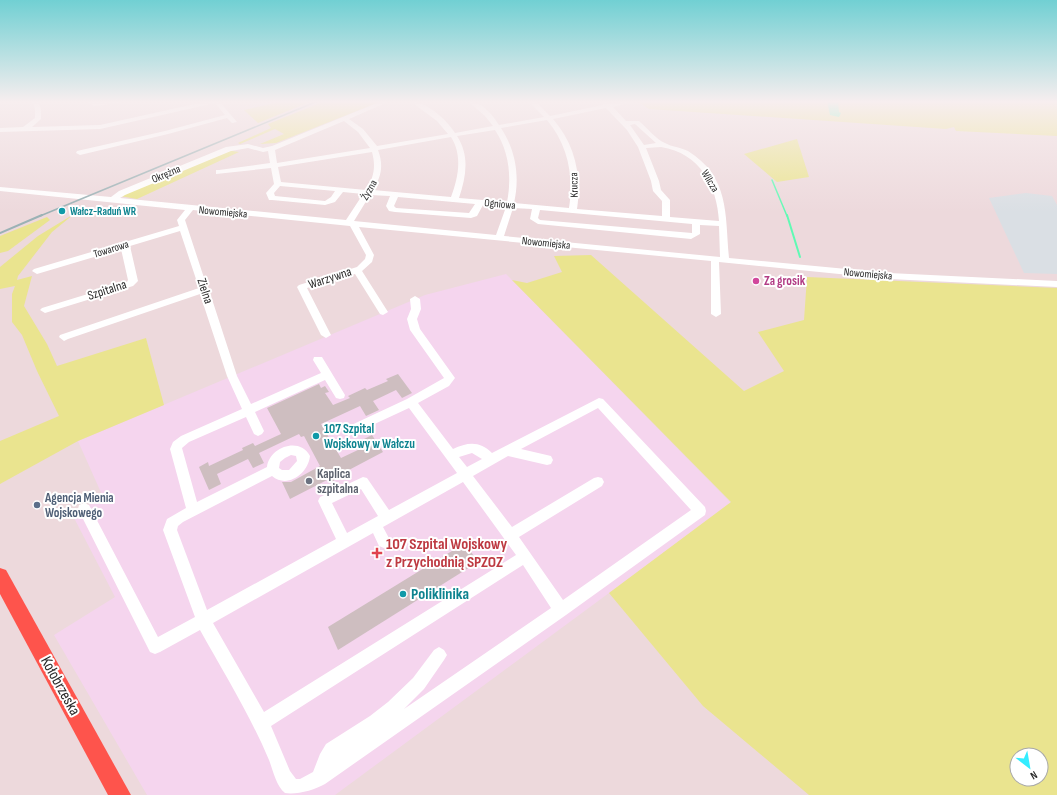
<svg xmlns="http://www.w3.org/2000/svg" width="1057" height="795" font-family="'Sofia Sans Condensed',sans-serif">
	<style>
		.industrial { fill: #dadfe4 }
		.medical { fill: #f5d5ee }
		.green { fill: #eae48f; fill-rule: evenodd }
		.water { fill: #60fab4 }
		.lines { fill: none; stroke-linecap: round; stroke-linejoin: round }
		.stream-far1 { stroke: #60fab4; stroke-width: 1.5 }
		.stream { stroke: #60fab4; stroke-width: 2 }
		.building { fill: #cebec0 }
		.minor { fill: #fff; fill-rule: evenodd }
		.major { fill: #fe544c; fill-rule: evenodd }
		.rail-far1 { stroke: #9bb2b5; stroke-width: 1.5 }
		.rail { stroke: #9bb2b5; stroke-width: 2 }
		.culture-dot { fill: #0f9aa8; stroke: #fff; stroke-width: 1.5 }
		.hotel-dot { fill: #d1479c; stroke: #fff; stroke-width: 1.5 }
		.worship-dot { fill: #6b7280; stroke: #fff; stroke-width: 1.5 }
		.service-dot { fill: #5c6f8a; stroke: #fff; stroke-width: 1.5 }
		.health-dot { fill: #e0444e; stroke: #fff; stroke-width: 1.5 }
		.labels { text-anchor: middle; dominant-baseline: central; stroke-width: 4; stroke-linejoin: round; paint-order: stroke }
		.far-street-label { font-size: 11px; fill: #292929; stroke: #fff }
		.far-culture-label { font-size: 11px; font-weight: bold; fill: #0d838f; stroke: #fff; text-anchor: start }
		.street-label { font-size: 13px; fill: #292929; stroke: #fff }
		.hotel-label { font-size: 13px; font-weight: bold; fill: #b23c85; stroke: #fff; text-anchor: start }
		.culture-label { font-size: 13px; font-weight: bold; fill: #0d838f; stroke: #fff; text-anchor: start }
		.worship-label { font-size: 13px; font-weight: bold; fill: #5b616d; stroke: #fff; text-anchor: start }
		.service-label { font-size: 13px; font-weight: bold; fill: #4e5e75; stroke: #fff; text-anchor: start }
		.near-health-label { font-size: 16px; font-weight: bold; fill: #be3a42; stroke: #fff; text-anchor: start }
		.near-culture-label { font-size: 16px; font-weight: bold; fill: #0d838f; stroke: #fff; text-anchor: start }
		.near-street-label { font-size: 16px; fill: #292929; stroke: #fff }
	</style>
	<rect width="100%" height="100%" fill="#edd9dc"/>
	<path class="industrial" d="M1026,193L1052,196L1057,205V274L1024,273L989,198Z"/>
	<path class="medical" d="M506,274L731,503L335,795H147L54,635L115,597L72,514L103,497L78,441L425,295Z"/>
	<g class="green">
		<path d="M284,101H312L258,123L244,110Z"/>
		<path d="M325,101H382L276,143L260,144L284,134L275,129L240,144L238,143L271,128L268,124Z"/>
		<path d="M637,101H1057V136L956,131L954,127L946,129L649,109Z"/>
		<path d="M797,139L809,177L777,182L744,154Z"/>
		<path d="M226,150L239,152L137,199L120,196Z"/>
		<path d="M74,214L52,232L18,276L17,280L32,276L24,306L47,344L57,366L146,338L164,405L78,441L0,484V441L59,416L37,371L22,335L12,322V294L15,286L0,289V267L38,236Z"/>
		<path d="M47,217L50,220L8,251L0,253V236Z"/>
		<path d="M591,255L744,391L784,371L758,332L804,320L807,277L1057,288V795H809L703,706L609,593L731,502L512,280L527,283L562,272L554,256ZM1017,755H1041V779H1017Z"/>
	</g>
	<path class="water" d="M827,101H838L839,112L841,113L839,117L830,115Z"/>
	<g class="lines">
		<path class="stream-far1" d="M772,180L787,216"/>
		<path class="stream" d="M787,215L800,257"/>
	</g>
	<g class="building">
		<path d="M398,374L412,393L402,398L396,390L373,401L379,410L366,416L360,406L321,424L341,458L360,449L356,443L372,435L383,452L347,471L348,473L329,483L327,480L290,499L282,482H291L320,466L304,436L301,437L299,434L259,453L264,463L253,468L248,459L217,474L221,484L209,490L199,467L208,462L209,466L243,450L242,448L253,443L255,446L281,434L267,408L319,384L321,388L325,386L329,392L325,393L333,405L350,398L348,396L365,388L367,390L388,381L386,379Z"/>
		<path d="M465,543L478,562L338,650L328,627Z"/>
	</g>
	<g class="lines">
		<g class="minor">
			<path d="M32,101H38L41,109V119L32,127L100,125L208,101H219L237,122L232,123L227,118L168,134L80,155L76,153L77,151L165,131L225,115L215,103L100,129L0,132V128L23,127L35,118V109Z"/>
			<path d="M86,101H122L119,103L94,106Z"/>
			<path d="M382,101H390L349,119L363,129L377,146L448,134L437,121L410,101C426,101 446,119 455,133L493,126L485,116L468,101C481,101 492,114 499,125L544,117L528,101H535L550,116L603,105L602,103L605,101L609,104L624,101H636L613,107L626,121H639C646,127 657,140 665,143C672,147 680,147 688,151C730,177 725,215 729,258L889,273L1057,281V287L889,279L719,262L721,314L716,317L711,314V261L359,227L374,255L372,262L362,271L388,312L383,315L380,314L355,274L307,288L331,335L326,338L321,335L297,287L299,285L357,267L365,259L366,255L350,226L193,210L185,220L207,287L210,289L209,290L237,376L251,404L321,373L313,360L314,357H322L345,395L344,398L340,399L336,398L325,380L255,412L264,431L262,434L258,436L254,434L246,417L189,442L182,448L197,502L267,467C269,447 300,436 310,456C308,474 287,489 272,476L183,522L178,526L177,530L207,610L336,539L318,501L320,497L363,477L367,478L389,510L457,473L409,408L353,434L349,436L345,434L343,431L345,428L407,399L444,378L410,330L407,319L411,309L410,299L415,296L420,299L421,309L417,319L420,329L455,378L449,386L418,403L453,449C468,442 480,441 492,453L599,398L603,399L705,507L706,511L705,515L566,615L325,784C315,790 296,795 285,793C276,786 273,770 269,760C250,715 224,673 200,630L160,652L155,654L150,652L78,509L79,505L84,503L89,505L158,637L195,617L163,530L167,519L186,508L170,449L173,442L181,436L242,409L227,376L200,294L68,339L64,341L59,337L60,335L199,288L180,231L130,246L138,281L133,286L45,313L40,310L42,308L127,282L128,280L121,249L37,274L32,271L34,269L179,226L177,220L185,210L0,191V187L111,197L119,191L226,147L248,144L263,148L272,146ZM606,108L627,130L638,147L651,181L653,191L662,201V216L577,209C582,176 575,144 553,119ZM547,120C568,145 574,176 569,208L514,203C520,177 516,151 501,128ZM344,121L358,132L370,148L277,163L275,150ZM635,124L656,143L644,145L630,125ZM495,130C509,151 512,177 507,202L459,198C466,177 470,156 457,136ZM451,137C463,156 458,178 451,197L373,190C381,177 384,166 378,150ZM661,147C700,153 717,186 719,221L670,217V200L661,190L659,181L646,148ZM248,148L263,152L268,151L270,163L219,170H216V174L271,168L274,184L266,193L269,200H272L325,205L335,202L343,192L363,194L346,220L120,198L125,195L231,151ZM372,152C376,167 374,177 366,190L281,182L278,167ZM280,186L335,191L331,197L325,201L275,196L274,193ZM370,195L390,196L386,206L389,211L395,212L471,218L477,216L483,205L506,207L496,235L354,221ZM398,197L475,204L469,213L396,208L394,206ZM513,208L532,209L530,219L538,224L691,239L700,234V225L719,226L720,257L504,236ZM540,210L692,224V233L540,220L538,218ZM598,408L691,510L563,600L519,537L602,486L604,482L602,478L598,477L594,478L512,527L473,476L508,456L547,465L551,464L553,460L551,456L521,449ZM472,453L482,459L467,467L459,457ZM291,455L296,456L297,461L289,470H282L279,468L280,462L285,458ZM463,482L516,555L264,712L213,623L373,533L379,546L384,548L389,546L391,542L383,527ZM361,489L378,516L347,533L332,503ZM523,565L551,608L404,709L424,689L444,660L447,655L444,650L439,647L434,650L413,678L388,702L370,716L326,744L320,754L313,772L300,779H296L290,771L271,726Z"/>
		</g>
		<path class="major" d="M0,568L6,570L131,795H108L0,594Z"/>
		<path class="rail-far1" d="M40,216L318,101"/>
		<path class="rail" d="M0,233L42,215"/>
	</g>
	<linearGradient id="sky" x2="0" y2="1"><stop stop-color="#71d0d3"/><stop offset="0.48" stop-color="#f7eeef"/><stop offset="1" stop-color="#f7eeef" stop-opacity="0"/></linearGradient>
	<rect width="1057" height="212" fill="url(#sky)"/>
	<g class="culture-dot">
		<circle cx="62" cy="211" r="4"/>
		<circle cx="316" cy="436" r="4"/>
		<circle cx="403" cy="594" r="4"/>
	</g>
	<circle class="hotel-dot" cx="756" cy="281" r="4"/>
	<circle class="worship-dot" cx="309" cy="481" r="4"/>
	<circle class="service-dot" cx="37" cy="505" r="4"/>
	<path class="health-dot" d="M375 547h4v4h4v4h-4v4h-4v-4h-4v-4h4z"/>
	<g class="labels">
		<g class="far-street-label">
			<text transform="translate(166 174) rotate(-23)">Okrężna</text>
			<text transform="translate(710 181) rotate(59)">Wilcza</text>
			<text transform="translate(574 185) rotate(-91)">Krucza</text>
			<text transform="translate(369 190) rotate(-60)">Żyzna</text>
			<text transform="translate(500 204) rotate(5)">Ogniowa</text>
			<text transform="translate(223 212) rotate(5)">Nowomiejska</text>
			<text transform="translate(546 243) rotate(6)">Nowomiejska</text>
			<text transform="translate(111 249) rotate(-17)">Towarowa</text>
			<text transform="translate(868 274) rotate(5)">Nowomiejska</text>
		</g>
		<g class="far-culture-label">
			<text x="70" y="211">Wałcz-Raduń WR</text>
		</g>
		<g class="street-label">
			<text transform="translate(330 278) rotate(-18)">Warzywna</text>
			<text transform="translate(107 290) rotate(-18)">Szpitalna</text>
			<text transform="translate(205 291) rotate(72)">Zielna</text>
		</g>
		<g class="hotel-label">
			<text x="764" y="281">Za grosik</text>
		</g>
		<g class="culture-label">
			<text x="324" y="429">107 Szpital<tspan x="324" dy="15">Wojskowy w Wałczu</tspan></text>
		</g>
		<g class="worship-label">
			<text x="317" y="474">Kaplica<tspan x="317" dy="15">szpitalna</tspan></text>
		</g>
		<g class="service-label">
			<text x="45" y="498">Agencja Mienia<tspan x="45" dy="15">Wojskowego</tspan></text>
		</g>
		<g class="near-health-label">
			<text x="386" y="544">107 Szpital Wojskowy<tspan x="386" dy="18">z Przychodnią SPZOZ</tspan></text>
		</g>
		<g class="near-culture-label">
			<text x="411" y="594">Poliklinika</text>
		</g>
		<g class="near-street-label">
			<text transform="translate(60 686) rotate(61)">Kołobrzeska</text>
		</g>
	</g>
	<g transform="translate(1029 767) rotate(149)"><circle r="19" fill="#ffffff" stroke="#a9a9a9"/>
	<path d="M0-3L7 15L0 10L-7 15Z" fill="#34edff"/>
	<text y="-6" font-size="11" font-weight="bold" text-anchor="middle" fill="#292929">N</text>
	</g>
</svg>
